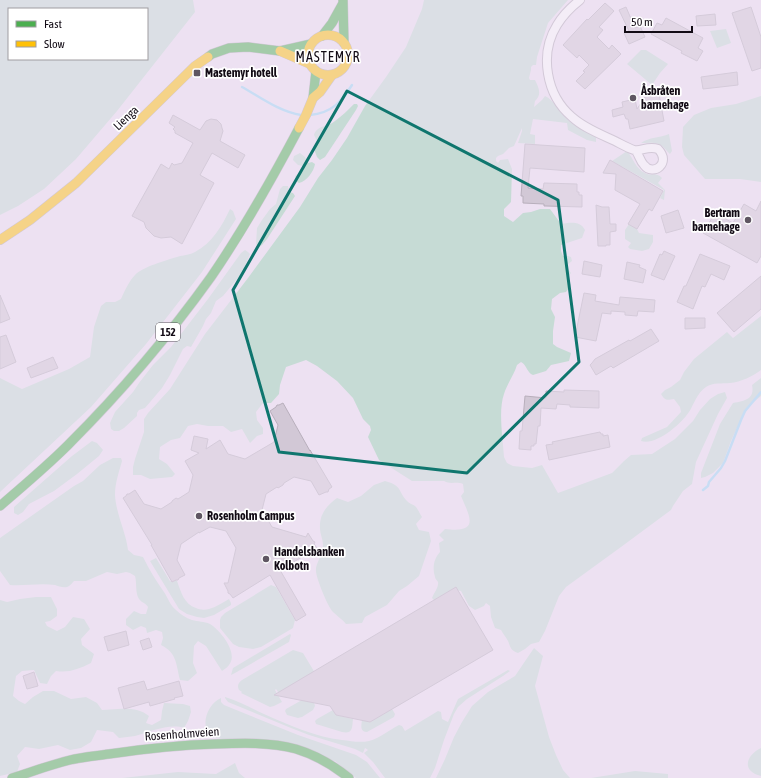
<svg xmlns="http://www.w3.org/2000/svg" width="761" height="778" font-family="'Asap Condensed',sans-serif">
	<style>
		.green { fill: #c6dbd5; fill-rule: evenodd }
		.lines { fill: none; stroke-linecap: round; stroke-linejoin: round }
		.stream { stroke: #9cd8f6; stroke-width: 2.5 }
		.building { fill: #d2c8d6; stroke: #b8afbc }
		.street-casing { stroke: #b3aab7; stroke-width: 10 }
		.fast-casing { stroke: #b3aab7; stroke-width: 10 }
		.slow-casing { stroke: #b3aab7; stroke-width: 10 }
		.street { stroke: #fcfafd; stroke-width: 8 }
		.fast { stroke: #4caf50; stroke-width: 9 }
		.slow { stroke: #ffc107; stroke-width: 9 }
		.marked { fill: none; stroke: #0f766e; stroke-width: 3; stroke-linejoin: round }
		.poi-dot { fill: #5f5662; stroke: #fff; stroke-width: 1.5 }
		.labels { text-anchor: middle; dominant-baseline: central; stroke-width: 3.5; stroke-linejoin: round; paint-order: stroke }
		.shield { fill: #fff; stroke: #59545b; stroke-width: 1 }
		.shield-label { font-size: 11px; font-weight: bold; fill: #120b15 }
		.poi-label { font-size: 12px; font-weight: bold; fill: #120b15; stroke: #fff; text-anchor: start }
		.street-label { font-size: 12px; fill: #120b15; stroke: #fff }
		.quarter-label { font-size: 14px; letter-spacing: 1px; fill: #120b15; stroke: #fff }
	</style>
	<rect width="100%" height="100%" fill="#ede1f2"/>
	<g class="green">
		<path d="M0,0H193L195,12L117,111L76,159L44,189L18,206L0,215ZM9,9H147V59H9Z"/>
		<path d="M424,0H568L548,23L537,57L536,65H533L531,67V70L529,78L530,80H535C539,88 542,95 535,101L534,107L542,100L545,96C554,100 559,111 566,118C575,127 586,132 596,137V142L587,140L568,130L567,123L533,119L530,134L535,135V144L518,143L522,131V128L514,146L509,148L503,154L498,156L496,158V161L498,163L500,160L508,159L512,169L511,202L504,209V216L513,222L523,213L531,212L540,209H550L561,224C570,222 581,221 585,230L582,238L561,245V251L563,256H568L571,257L572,261L567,265L568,269L571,273C567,277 568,281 571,285L566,292L560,293L552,299L551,309L555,317L553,331V344L557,347L571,353L569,361L551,365L546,371L533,375C527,373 527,365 521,362L517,365C514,375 507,384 504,394C498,411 503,439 504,457L507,463L513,466L532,468L542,465L558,493L612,473L624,461L631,455L652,454L675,439L693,421L700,410L710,399L718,394L725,392L727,398L718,414L696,462L692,484L683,491L673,506L671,510L621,547L566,587L559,596L545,631L539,642L531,644L525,649L518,653C510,650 511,648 508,641C506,637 503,634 501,630L495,628L491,617L490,606L486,603L484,606L475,610L469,606L461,591L456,590L435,601L432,598C434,593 439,587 438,582C437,580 435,579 435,577C432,568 434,558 440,552L439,543L444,540L439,535L445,529C479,533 471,519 461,496L464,492L463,484C456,481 451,485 444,481H412L379,460L368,437L371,430L370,426L363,419L353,398L337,381L317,366L306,360L286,367L280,385L279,394L271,403H263L256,412L257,420L263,428V434L257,436L250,443L242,429L231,432L223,426H208L197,424L188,426L180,438L171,440L160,447L159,459L167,464L175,474L172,477L150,479L141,475H133V467L135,459L144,432V419L148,413L170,389L205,334L248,278L300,207L318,178L332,160L347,138L365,106L386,77L406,47L422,9Z"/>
		<path d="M726,29L731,43L717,48L710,31Z"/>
		<path d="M641,50H646L668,64L660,73L652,85L627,64Z"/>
		<path d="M761,96V182L740,179H705L684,155L682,147L683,127L694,115L711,108L736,104Z"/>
		<path d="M354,104H357L358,106L356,110L325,157L320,160L317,157L314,149L318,143L314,135C317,125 328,127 335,121C342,116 348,110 354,104Z"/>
		<path d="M669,134L672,151L670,154C667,152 666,149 663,147C657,141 649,143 641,143C649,137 660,138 669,134Z"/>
		<path d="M627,151C633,158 636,169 645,173C652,177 655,171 662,178L658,183L665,190L664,200L660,198L664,190L612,161Z"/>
		<path d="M300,153L305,157L307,162L308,163L312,162L315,164C314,171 307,181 299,183L296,181L295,176L304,169L303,166L298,165L293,160L294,156Z"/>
		<path d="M283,186H288L289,192L293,193L295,196L267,239L262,245L259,247L256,244L257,228L262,220L270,209L276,204L280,189Z"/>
		<path d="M230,209L233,211L236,219L202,272L146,344L91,407L0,492V378L22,389L69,369L90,357L94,327L101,306L106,302H115L121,299C124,292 129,281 135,275C142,267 167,260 177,257C183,255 190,255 195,252C212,243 222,226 230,209Z"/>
		<path d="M629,224L637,229L639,233L653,235V242L649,249L642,251L630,249L628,247L631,243L625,239V230Z"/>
		<path d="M245,250L248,252L250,254L242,273L223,296L216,301L211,313L206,319L203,326L191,347L187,346L183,349L170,375L162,388L145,408L139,410L137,413V416L124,428L119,431H114L111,429L110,423L115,412L133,392L139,383L153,365L171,347L208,299L241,253Z"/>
		<path d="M761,316V370C753,376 741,382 730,383C722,384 713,382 706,387C697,393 694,404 689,412C681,424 656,446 641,441L642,438L667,427L681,412L680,407L674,399C667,400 665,401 661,394L665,390L671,387L680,380L684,372L694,359L727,332L733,338Z"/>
		<path d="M761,378V396L751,404L740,421L731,441L723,463L713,473L705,477L701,478V473L720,424L733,403C745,401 755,399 752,385Z"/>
		<path d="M92,441L97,443L103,450L99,456L77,474L54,491L29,504L23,512L18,515L14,513V507L72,456Z"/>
		<path d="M113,458H121L122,461C119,472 115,483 115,495C116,514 126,532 128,550L134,555L139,556L143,557C149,569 156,581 164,592C168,598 170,605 176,610C180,614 186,618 192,620C198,622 204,621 210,624C220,630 239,653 229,665C227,668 224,669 222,671L206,646L198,641L194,646L193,663L197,673L188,681L180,680C176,664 177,653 161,645L163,638L162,632L156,630L147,633L146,628L141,626L133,630L126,625V619L134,611L141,614H146L148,607C146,603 142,603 139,599C135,593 137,583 135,576L130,573L126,572L117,574L107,572L86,581H74C72,583 70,586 67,587C63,588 58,586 55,585C40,583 25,586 10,585L0,571V538L74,486L83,481L100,465Z"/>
		<path d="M385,481C403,486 397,490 407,501C410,504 412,504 415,506C418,509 420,514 422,517L416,524L419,530L429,532L431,541L419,576L407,586L399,591L387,605L365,617L362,623L346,624C342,619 337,616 333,612C328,607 316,578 316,571C315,564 323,555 323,545C323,539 320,534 320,529C319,515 326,506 337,498L348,502L361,496L374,485Z"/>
		<path d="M156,558L170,581L173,582L176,580L177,581C181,592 184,604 196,608C200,610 205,610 209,609C216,607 222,603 229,599L231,603V605L214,615L204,618L197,617L187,614L179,609L176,604L150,561Z"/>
		<path d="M271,585L276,587L295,620L293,628L261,647L253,649L239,647L233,644L220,628V620L221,617L225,613Z"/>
		<path d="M36,597H51L57,609V616L50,621L45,622L47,626L57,631L65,627L73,617L84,619L90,629L81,639L82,645L94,654L91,663C79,669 69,673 56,671L51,676L47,684L40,683L34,670L22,671L16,676L13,696L19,701L25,704L33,697L43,691H54L71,699L86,697L97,703L102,710C108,710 112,709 118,709C128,708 141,709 149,716L146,723L152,725L161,720L162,711L164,703L183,704L190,706L191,712L188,721L184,728C170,723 149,732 135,736C130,737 125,737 119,738L113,732L97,730L91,742L81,748L70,750L58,745L39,749L25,747L17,756L20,764L17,772L0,776V600L7,602L20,599Z"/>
		<path d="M290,634L291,635L289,642L235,673L231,675L233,668Z"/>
		<path d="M534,648L543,656L535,686L549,737L556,755L563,770L570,778H436L445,759L454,737L462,722L472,706L488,692L515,676Z"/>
		<path d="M293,650L303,653L335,706L314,702L315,706L313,710L302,717L298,718L287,715L285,711L286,709L302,700L280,695L276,689L275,690L282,702L274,706L270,707L241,693L242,692L239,690C237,686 238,683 242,680Z"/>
		<path d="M508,670L510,671L503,676L467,699L458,707L454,714L444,740L435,768L430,778H385L373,762L364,753L368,750L365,748L363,753L355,749L309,735L291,728L228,702L225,698V697C239,701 251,708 264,714C289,725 315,737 342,740C351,741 360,743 369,741C380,738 389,730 399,725L402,726L405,731L438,711L441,712L442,719L448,722L458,699Z"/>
		<path d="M221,698V702L224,705L298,735L356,755L367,762L380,778H356L335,761L217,738C197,733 206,704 221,698Z"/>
		<path d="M392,709L395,714L394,717L367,732C360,732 361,726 362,720L370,722Z"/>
		<path d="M333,710L336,715L353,719C352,728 353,734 342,732L316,724L315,721L317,719Z"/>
		<path d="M761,748V776C741,771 746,755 761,748Z"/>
		<path d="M235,763L239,773L245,778H122L178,772L216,774Z"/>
		<path d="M635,771L668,774V778H591Z"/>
	</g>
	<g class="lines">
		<g class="stream">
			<path d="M242,87C260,97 280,112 301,115"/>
			<path d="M310,115C332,113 341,102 352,85"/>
			<path d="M703,490L708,486L709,482L721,468L725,461L741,420L745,411L761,392"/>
		</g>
	</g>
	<g class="building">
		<path d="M605,3L614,11L599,27L603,30L597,37L609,49L612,45L621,54L585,89L576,81L585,72L583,71L589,65L579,55L577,58L563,45L587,19L588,20Z"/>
		<path d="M626,7L635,28L640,26L645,37L629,44L624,33L629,31L619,10Z"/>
		<path d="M751,7L761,37V68L752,71L732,13Z"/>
		<path d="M715,14L716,25L697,26L696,16Z"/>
		<path d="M666,18L703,38L698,48L703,51L697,61L681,53L682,51L651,34L657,23L662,25Z"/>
		<path d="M737,72L738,85L703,89L701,77Z"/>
		<path d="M659,94L664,121L630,129L628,119H626L624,114L613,117L612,110L623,107L622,102L635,99L637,109L645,97Z"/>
		<path d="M173,115L200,130L206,121L211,119L217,120L221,124L222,128L223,131L220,141L245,155L238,168L212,153L200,175L214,183L182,244L171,237L161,238L154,236L146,228L144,222L132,216L161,164L169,169L172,163L174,165L182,163L193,143L175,133V131L173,129L175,127L169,123Z"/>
		<path d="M525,144L585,148L584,172L530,168L528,188L543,189L544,183L577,184V192H579V195H582V207L546,206H544V204L523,203V196H521Z"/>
		<path d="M610,160L663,191L652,211L649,209L637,229L628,224L640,204L615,190L616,174L603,173Z"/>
		<path d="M761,201V256L757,263L703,233L715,213L733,223L744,204L756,211Z"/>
		<path d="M596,205L602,207H609L610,224H616V231L610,232V245H606V246H598Z"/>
		<path d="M678,210L684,228L666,233L661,216Z"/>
		<path d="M664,251L675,256L664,280L651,275L660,254L662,255Z"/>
		<path d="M700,254L730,266L724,280L711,274L705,287L702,286L693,309L677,302L684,286H686Z"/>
		<path d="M584,261L602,265L600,277L582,274Z"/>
		<path d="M627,262L640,265L639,267L646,270L643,283L624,279Z"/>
		<path d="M761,276V309L734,332L717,313Z"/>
		<path d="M584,293L596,295L595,301L619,305L620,297L655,300L654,312L638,311L637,316L625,315V312L611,311V314L602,313L596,341L575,337Z"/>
		<path d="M0,295L10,319L0,323Z"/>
		<path d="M685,318H705V328L685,329Z"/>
		<path d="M651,329L659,341L613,368L611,366L596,375L590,365L592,363L595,359L629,340L630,341Z"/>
		<path d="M6,335L16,362L0,369V337Z"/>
		<path d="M53,357L58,368L31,378L27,368Z"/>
		<path d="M564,390L599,391V408L570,407V405L557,404L556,409L541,408L540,426H538L536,444H534V446H531V450L519,449L520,431H522L525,396L546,398V391L564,392Z"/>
		<path d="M283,403L310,451V450L332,487L329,489L328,492H326L319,495L311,481L294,477L284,483L283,485L278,488L277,487L266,494L262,510L272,527L306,537L308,533L313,541L315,542L314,544L317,548L280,570L306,615L296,621L270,575L233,598L230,594L228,593V591L224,583H228L236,548L226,531L210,527L199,533V532L181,544L177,560L185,575L179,578L178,580H176L172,582L151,545H152L123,498L126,496L127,494H129L135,490L144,504L161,509L172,502V501L176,498L178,499L189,492L193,475L185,461L199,453L191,450L194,436L208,439L206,449L220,440L228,454L245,459L274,442L278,425L270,411L276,407L277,405H279Z"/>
		<path d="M600,432L601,434H603V436L608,435L610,447L549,460L546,445L553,444L552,442Z"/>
		<path d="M456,587L493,650L370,722L336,715L330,706L274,695Z"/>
		<path d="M126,631L129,645L108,651L104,637Z"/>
		<path d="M149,638L152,647L143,650L140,641Z"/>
		<path d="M34,672L38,686L27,689L23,676Z"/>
		<path d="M144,681L147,690L179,681L183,696L174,698L175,699L150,706L149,702L124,709L118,688Z"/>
	</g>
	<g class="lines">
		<defs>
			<path id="street" d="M580,0C571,7 563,15 557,25C539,54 546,95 572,117C584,128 600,134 615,141C621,144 628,148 634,150C641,152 648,145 658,149C672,163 653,177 644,165C640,161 639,155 636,151"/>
			<g id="fast">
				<path d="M343,0L344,43"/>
				<path d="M322,36L332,23L342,5"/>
				<path d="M208,57L212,54L229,48L248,47L280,51L311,44"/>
				<path d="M313,98L316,71"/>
				<path d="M0,506C23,486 46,467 68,445C120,393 168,337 211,277C244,229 272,179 299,128"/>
				<path d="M12,778C31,772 50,765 70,760C83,757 96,756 109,754C144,749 179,745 215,744C242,743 270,742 296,749C316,755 333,765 349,778"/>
			</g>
			<g id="slow">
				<circle cx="328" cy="55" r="20"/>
				<path d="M280,51L310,64"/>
				<path d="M299,128L306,115L313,98L320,92L332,75"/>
				<path d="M0,240L30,220L76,183L195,66L208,57"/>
			</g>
		</defs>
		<use href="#street" class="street-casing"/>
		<use href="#fast" class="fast-casing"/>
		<use href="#slow" class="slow-casing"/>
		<use href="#street" class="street"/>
		<use href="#fast" class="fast"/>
		<use href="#slow" class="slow"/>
	</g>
	<path d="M0 0H761V778H0ZM347,91L558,200L579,362L467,473L279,452L233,290Z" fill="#ede1f2" fill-opacity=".55" fill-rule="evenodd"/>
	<path class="marked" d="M347,91L558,200L579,362L467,473L279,452L233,290Z"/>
	<g class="poi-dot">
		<rect x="193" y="69" width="8" height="8" rx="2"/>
		<circle cx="633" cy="98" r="4"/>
		<circle cx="748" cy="220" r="4"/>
		<circle cx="199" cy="516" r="4"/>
		<circle cx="266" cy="559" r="4"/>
	</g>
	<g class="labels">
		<rect class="shield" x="156" y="323" width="24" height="18" rx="3"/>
		<g class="shield-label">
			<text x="168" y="332">152</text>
		</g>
		<g class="poi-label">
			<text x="205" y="73">Mastemyr hotell</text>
			<text x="641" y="91">Åsbråten<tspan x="641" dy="14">barnehage</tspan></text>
			<text x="740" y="213" text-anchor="end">Bertram<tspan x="740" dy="14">barnehage</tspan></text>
			<text x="207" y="516">Rosenholm Campus</text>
			<text x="274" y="552">Handelsbanken<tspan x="274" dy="14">Kolbotn</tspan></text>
		</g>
		<g class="street-label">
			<text transform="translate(126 118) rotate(-44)">Lienga</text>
			<text transform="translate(182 734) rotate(-4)">Rosenholmveien</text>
		</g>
		<g class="quarter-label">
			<text x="328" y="57">MASTEMYR</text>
		</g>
	</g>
	<rect x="8" y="8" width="140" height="52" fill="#ffffff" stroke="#a09da1"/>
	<rect x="16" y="21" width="20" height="6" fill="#4caf50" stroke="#a09da1"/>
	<text x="44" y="28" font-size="12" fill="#120b15">Fast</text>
	<rect x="16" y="41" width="20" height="6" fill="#ffc107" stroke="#a09da1"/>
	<text x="44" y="48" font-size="12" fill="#120b15">Slow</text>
	<path d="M625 26v6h67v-6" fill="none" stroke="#120b15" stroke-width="2"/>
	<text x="631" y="26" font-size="12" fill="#120b15" stroke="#ffffff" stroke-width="3" paint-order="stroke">50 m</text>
</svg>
